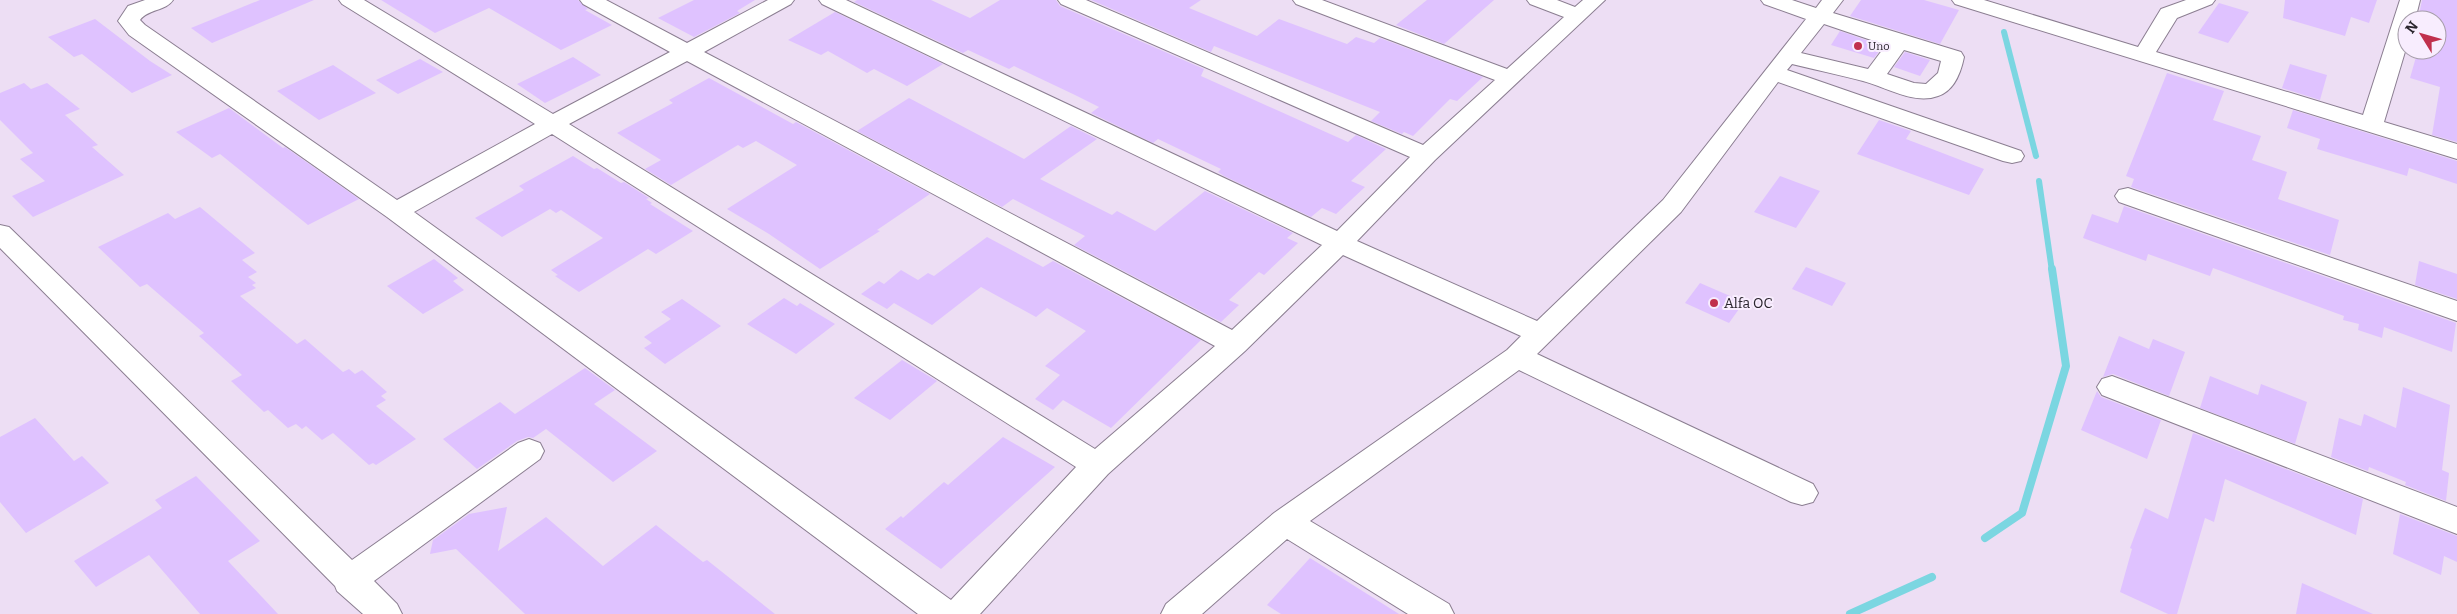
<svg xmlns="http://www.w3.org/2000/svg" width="2457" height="614" font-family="Bitter,serif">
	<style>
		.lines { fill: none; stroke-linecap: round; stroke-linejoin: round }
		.stream-far1 { stroke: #7bd6e1; stroke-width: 6 }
		.stream { stroke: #7bd6e1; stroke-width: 8 }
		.building { fill: #dfc2ff }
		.minor-casing { stroke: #8b7e91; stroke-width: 2 }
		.minor { fill: #fff; fill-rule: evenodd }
		.poi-dot { fill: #c0304d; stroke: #f8edfe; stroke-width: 2 }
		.labels { text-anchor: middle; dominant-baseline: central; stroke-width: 4; stroke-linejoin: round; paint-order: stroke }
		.far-poi-label { font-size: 11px; fill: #2a252d; stroke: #f8edfe; text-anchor: start }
		.poi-label { font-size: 14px; fill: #2a252d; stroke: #f8edfe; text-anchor: start }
	</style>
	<rect width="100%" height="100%" fill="#eddef4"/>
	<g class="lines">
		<g class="stream-far1">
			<path d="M2004,32L2036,156"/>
			<path d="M2039,181L2052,271"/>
		</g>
		<g class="stream">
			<path d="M1985,538L2022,513L2066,366L2052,269"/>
			<path d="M1850,614L1932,577"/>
		</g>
	</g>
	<g class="building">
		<path d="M260,0H314L212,43L191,28Z"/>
		<path d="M381,0H578L588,9L585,10L612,25L561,50L489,8L435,33Z"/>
		<path d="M694,0H755L737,11L740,13L694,37L658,18Z"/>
		<path d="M857,0H931L970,18L1000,0H1056L1060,6L1204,69L1201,76L1348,142L1356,135L1386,149L1351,181L1365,187L1336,214L1322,208L1311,217L1224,176L1218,172L1221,169L1158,139L1153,143L1091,113L1099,107L1075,95L1014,66L1009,69L968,50L963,53L854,2Z"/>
		<path d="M1091,0H1201L1189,8L1257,36L1279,19L1347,44L1356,37L1374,43L1380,38L1483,77L1457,101L1450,99L1413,136L1404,132L1402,134L1371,121L1380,112L1214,46L1211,52Z"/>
		<path d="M1427,0H1494L1444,44L1396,25Z"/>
		<path d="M1861,0H1924L1959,10L1940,44L1850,16Z"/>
		<path d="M2285,0H2377L2369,23L2351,17L2345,36L2283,18Z"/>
		<path d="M2422,0H2457V142L2432,135L2440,87L2410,78L2418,50H2437V20H2418Z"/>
		<path d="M2219,3L2249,12L2228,43L2198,33Z"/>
		<path d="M835,12L943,64L907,86L874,69L867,73L828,51L821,55L788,40Z"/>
		<path d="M95,19L150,61L172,75L132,93L82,54L74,57L48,37Z"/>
		<path d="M1840,31L1883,46L1874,58L1831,45Z"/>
		<path d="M1905,52L1930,60L1920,76L1894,67Z"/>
		<path d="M573,57L601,75L545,103L517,84Z"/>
		<path d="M420,59L443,72L398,94L376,80Z"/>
		<path d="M2290,64L2327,75L2320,100L2282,88Z"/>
		<path d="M333,65L376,93L319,120L277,91Z"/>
		<path d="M2167,73L2224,91L2213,120L2261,136L2252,160L2287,172L2278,199L2339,220L2330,255L2131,187L2134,179L2126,176Z"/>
		<path d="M709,78L793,124L796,122L930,194L877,230L880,231L820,269L769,234L727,209L797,165L756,141L743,148L738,145L671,185L645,169L661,160L617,133L673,103L669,100Z"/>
		<path d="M24,83L31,89L47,83L80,109L65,115L98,145L92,147L124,175L33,217L12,196L45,181L20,159L33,153L0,120V93Z"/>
		<path d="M909,98L1024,159L1071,126L1097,139L1040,179L1112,215L1117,211L1155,231L1205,191L1293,233L1287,238L1298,243L1264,275L1259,272L1229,300L1239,305L1221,322L1074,245L1085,236L1013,199L1002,207L857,131Z"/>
		<path d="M229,108L283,148L285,147L359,199L308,225L220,154L212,158L176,132Z"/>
		<path d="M2293,110L2457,161V184L2409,168L2407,176L2317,149L2320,139L2287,128Z"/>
		<path d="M1879,120L1911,131L1906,139L1984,169L1969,195L1857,154Z"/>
		<path d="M573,156L594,169L597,168L621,183L624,182L649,198L646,199L652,203L650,204L693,231L656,254L648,249L579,292L555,276L558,275L551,270L603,238L561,210L556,213L550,209L502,237L475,218L524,190L519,186Z"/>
		<path d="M1780,176L1820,191L1796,228L1754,212Z"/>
		<path d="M2124,206L2456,323L2452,352L2384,327L2382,338L2358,330L2359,324L2343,320L2344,316L2213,268L2210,276L2148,254L2146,261L2083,238L2092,214L2118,223Z"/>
		<path d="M200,207L255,253L242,260L257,272L248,277L256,283L252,285L256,288L240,296L297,344L305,339L343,372L349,369L355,374L362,370L387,392L381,396L386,400L376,406L416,439L376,465L373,463L369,465L333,433L322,440L306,426L302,429L296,424L288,428L268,410L264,412L231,381L242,375L199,336L204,333L147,284L140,287L98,247L168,213L175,219Z"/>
		<path d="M987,237L1043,267L1053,261L1201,340L1111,428L1063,400L1053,410L1035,399L1060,375L1045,366L1086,331L1047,308L1036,317L981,287L932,325L894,303L887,309L861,294L879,281L884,284L901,270L918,280L928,273L934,276Z"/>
		<path d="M434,259L458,278L453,281L464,290L423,314L387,286Z"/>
		<path d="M2419,261L2457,274V299L2415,285Z"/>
		<path d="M1806,267L1846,283L1832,306L1792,289Z"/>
		<path d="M1700,283L1744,302L1729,323L1685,303Z"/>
		<path d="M784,298L797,306L800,303L835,324L796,354L747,324Z"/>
		<path d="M682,299L721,326L665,364L644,348L652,343L644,337L671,319L661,312Z"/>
		<path d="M2119,336L2149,349L2153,339L2185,352L2169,396L2113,374L2103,377Z"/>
		<path d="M902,360L937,381L890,420L854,398Z"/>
		<path d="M585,368L615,390L594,404L657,451L613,482L546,429L533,438L528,437L517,441L477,469L443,439L500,402L515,414Z"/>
		<path d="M2210,376L2258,395L2261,384L2307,402L2295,444L2200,408Z"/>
		<path d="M2403,387L2450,405L2442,470L2449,473L2446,501L2405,485L2406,482L2369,467L2368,471L2331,457L2339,418L2361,426L2364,414L2396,428Z"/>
		<path d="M2097,391L2101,397L2161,420L2147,459L2081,430Z"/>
		<path d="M35,418L74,461L82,456L109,483L26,533L0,502V437Z"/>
		<path d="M2193,433L2363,499L2356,535L2225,479L2214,522L2205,518L2177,614H2168L2120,592L2132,549L2130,548L2145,508L2168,519Z"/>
		<path d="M1003,437L1055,467L941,569L885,529L901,516L903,518L944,482L948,485Z"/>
		<path d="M196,476L260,541L228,561L278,614H200L149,555L96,587L74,561L162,508L155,500Z"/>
		<path d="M507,507L498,551L546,517L603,566L656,525L703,562L707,560L775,614H525L456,549L430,554L433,540L469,514Z"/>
		<path d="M2400,514L2457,536V562L2444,556L2441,575L2393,554Z"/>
		<path d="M1310,558L1399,614H1281L1267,605Z"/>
		<path d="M2302,583L2373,614H2296Z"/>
	</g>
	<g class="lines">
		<defs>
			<g id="minor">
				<path d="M145,0H173C166,11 148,9 140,20L145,25L397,200L535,124L342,4L339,0H364L553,114L670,52L583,4L580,0H606L687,43L768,0H794L791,4L704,52L1232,330L1322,245L822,4L819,0H846L1337,231L1410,157L1061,4L1058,0H1086L1423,145L1495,80L1296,4L1293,0H1322L1507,69L1564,17L1530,4L1527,0H1557L1575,7L1583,0H1605L1435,160L1357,241L1537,321L1663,200L1806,19L1764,4L1761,0H1792L1816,8L1822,0H1843L1833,13L1961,52L1964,57C1961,72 1954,91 1938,96C1914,105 1886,87 1863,81C1840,75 1816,70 1792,64L1787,70L2021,151L2024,156L2021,161L2012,163L2003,161L1778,82L1681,212L1537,354L1813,484L1818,493L1813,502L1802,505L1791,502L1519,370L1310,521L1449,604L1454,614H1408L1287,539L1202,614H1161L1166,604L1274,513L1507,350L1521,336L1343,255L1245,351L1108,474L980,614H918L387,217L129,35L118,21L128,6ZM1824,24L1886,45L1868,69L1801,53ZM1904,50L1941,61L1938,73L1926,84L1914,83L1887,74ZM687,61L1215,346L1095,449L569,124ZM552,134L1076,467L951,600L414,212Z"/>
				<path d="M1952,0H1984L2138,47L2161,9L2186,0H2215L2212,4L2177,18L2156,52L2363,115L2400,0H2420L2415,20H2407V45L2384,122L2457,144V159L1955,4Z"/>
				<path d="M2128,188L2457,301V321L2119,202L2115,196L2119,190Z"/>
				<path d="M0,225L9,227L352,560L518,443L529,439L540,443L544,451L540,459L374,581L397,604L402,614H363L337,591L335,586L0,248Z"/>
				<path d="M2112,376L2457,507V534L2102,395L2097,387L2102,379Z"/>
			</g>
		</defs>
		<use href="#minor" class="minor-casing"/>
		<use href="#minor" class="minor"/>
	</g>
	<g class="poi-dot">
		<circle cx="1858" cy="46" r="5"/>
		<circle cx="1714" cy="303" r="5"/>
	</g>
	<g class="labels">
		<g class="far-poi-label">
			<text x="1868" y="46">Uno</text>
		</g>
		<g class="poi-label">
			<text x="1724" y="303">Alfa OC</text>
		</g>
	</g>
	<g transform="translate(2422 35) rotate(307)"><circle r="24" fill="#f8edfe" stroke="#a69daa"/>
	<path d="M0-4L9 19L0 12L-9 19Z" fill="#c0304d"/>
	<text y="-8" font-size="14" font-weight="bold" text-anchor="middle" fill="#2a252d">N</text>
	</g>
</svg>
